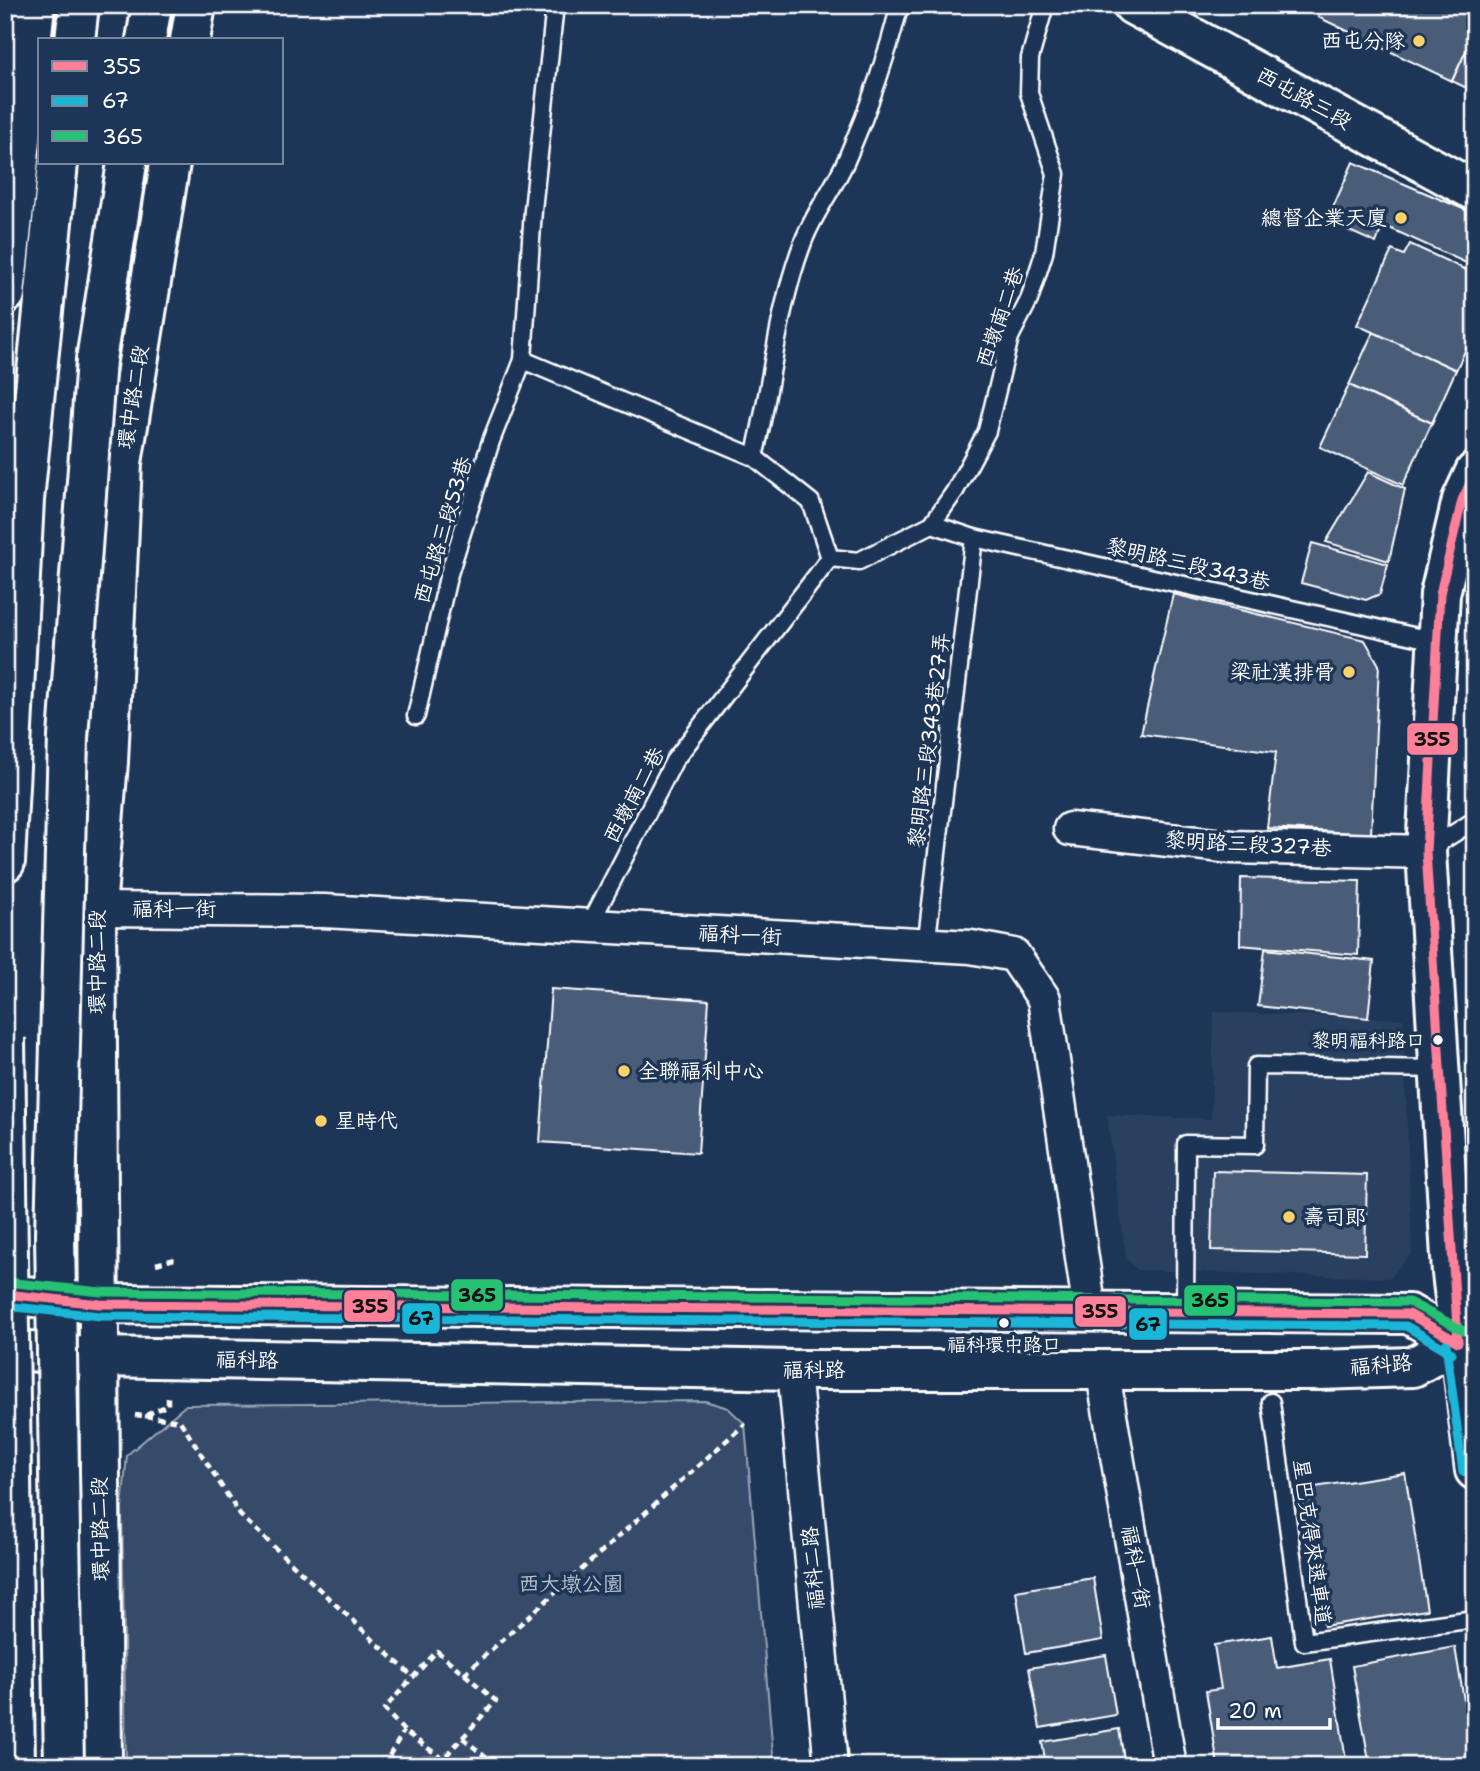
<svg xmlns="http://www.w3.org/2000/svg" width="1480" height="1771" font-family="'Shantell Sans','LXGW WenKai TC',sans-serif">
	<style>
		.built { fill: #2a4161 }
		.green { fill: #364b69; stroke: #9aa5b4; stroke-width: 2 }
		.building { fill: #4a5d79; stroke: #fff; stroke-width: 2 }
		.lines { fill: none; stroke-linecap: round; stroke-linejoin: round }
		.lane-casing { stroke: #fff; stroke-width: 21 }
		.street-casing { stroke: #fff; stroke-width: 37 }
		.secondary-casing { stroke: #fff; stroke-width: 44 }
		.highway-casing { stroke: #fff; stroke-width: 44 }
		.path { stroke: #fff; stroke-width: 4.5; stroke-dasharray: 7 5; stroke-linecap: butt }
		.lane { stroke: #1d3557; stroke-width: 16 }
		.street { stroke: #1d3557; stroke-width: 32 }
		.secondary { stroke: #1d3557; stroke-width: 38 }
		.highway { stroke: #1d3557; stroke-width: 38 }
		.highway-bridge-casing { stroke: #fff; stroke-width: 44; stroke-linecap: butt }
		.highway-bridge { stroke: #1d3557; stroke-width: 38 }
		.bus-1-casing { stroke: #1d3557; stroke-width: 14 }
		.bus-2-casing { stroke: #1d3557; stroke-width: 14 }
		.bus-3-casing { stroke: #1d3557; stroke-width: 14 }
		.bus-1 { stroke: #ff8098; stroke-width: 9 }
		.bus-2 { stroke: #1ab6d8; stroke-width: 9 }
		.bus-3 { stroke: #26c172; stroke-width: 9 }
		.poi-dot { fill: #ffd166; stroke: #1d3557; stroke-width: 2.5 }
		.bus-dot { fill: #fff; stroke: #1d3557; stroke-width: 2.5 }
		.labels { text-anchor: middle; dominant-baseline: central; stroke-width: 7; stroke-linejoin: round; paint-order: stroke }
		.bus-label { font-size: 19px; fill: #fff; stroke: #1d3557; text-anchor: end }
		.poi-label { font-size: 21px; fill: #fff; stroke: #1d3557; text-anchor: end }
		.street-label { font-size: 21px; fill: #fff; stroke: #1d3557 }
		.park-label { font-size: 21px; fill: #b9c0ca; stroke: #1d3557 }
		.line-badge { stroke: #1d3557; stroke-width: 2.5 }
		.pale-badge-label { font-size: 19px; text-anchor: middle; font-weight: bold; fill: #111 }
	</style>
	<rect width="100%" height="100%" fill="#1d3557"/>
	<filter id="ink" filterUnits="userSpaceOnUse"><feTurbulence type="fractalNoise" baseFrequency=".0143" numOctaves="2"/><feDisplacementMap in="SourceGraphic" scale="14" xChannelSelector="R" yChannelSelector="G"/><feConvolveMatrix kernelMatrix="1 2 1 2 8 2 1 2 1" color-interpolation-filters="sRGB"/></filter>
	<g filter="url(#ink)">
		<path class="built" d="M1214,1012L1403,1019L1412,1253L1390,1278L1137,1270L1126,1258L1107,1115L1211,1119Z"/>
		<path class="green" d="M705,1401L728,1408L745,1424L774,1766H126L122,1508L127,1455L186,1405Z"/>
		<g class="building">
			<path d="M1324,5H1457L1475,13V32L1452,81L1318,17Z"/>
			<path d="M1475,32V92L1452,81Z"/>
			<path d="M1353,162L1475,214V267L1383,225L1376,243L1327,221Z"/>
			<path d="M1410,244L1475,274V330L1456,370L1357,325L1392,250L1404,255Z"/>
			<path d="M1373,332L1456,370L1432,423L1349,385Z"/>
			<path d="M1349,385L1432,423L1403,485L1320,447Z"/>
			<path d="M1368,472L1405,489L1389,561L1326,542Z"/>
			<path d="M1312,543L1388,564L1380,594L1366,600L1301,583Z"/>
			<path d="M1173,594L1365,640L1379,665L1371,834L1267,828L1276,752L1141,734Z"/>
			<path d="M1241,878L1360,881L1358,955L1240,945Z"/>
			<path d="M1265,949L1374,961L1368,1018L1258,1006Z"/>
			<path d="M551,989L709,1000L698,1153L540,1142Z"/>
			<path d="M1213,1171L1367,1175L1365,1254L1211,1250Z"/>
			<path d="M1405,1473L1427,1610L1324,1626L1302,1489Z"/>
			<path d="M1093,1578L1103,1640L1026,1653L1016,1591Z"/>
			<path d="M1272,1636L1277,1668L1330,1659L1347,1766H1218L1206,1691L1221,1689L1214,1645Z"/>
			<path d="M1455,1647L1475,1766H1370L1352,1666Z"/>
			<path d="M1106,1655L1116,1715L1040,1728L1029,1668Z"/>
			<path d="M1119,1729L1124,1759L1082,1766H1046L1042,1742Z"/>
		</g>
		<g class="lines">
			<defs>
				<g id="lane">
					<path d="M523,360L754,457L811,502L830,558L859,561L932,524L955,491L987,431L1010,337L1029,300L1044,253L1056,174L1029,93L1030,58L1045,5"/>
					<path d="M754,457C772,387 776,314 802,245C813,213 835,188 848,156C869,108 887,56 900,5"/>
					<path d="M932,524L974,538L1435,641"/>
					<path d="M416,716L448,577L491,441L523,360L533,210L555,5"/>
					<path d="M1431,848L1475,820"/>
					<path d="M589,926L674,761L830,558"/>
					<path d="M926,947L974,538"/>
					<path d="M1185,1313L1186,1144L1255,1145L1256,1066L1439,1069"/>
					<path d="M1271,1402L1304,1642L1475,1619"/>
				</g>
				<g id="street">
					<path d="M1070,829L1232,847L1426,852"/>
					<path d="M96,909L324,911L971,947L1014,955L1044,999L1090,1312"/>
					<path d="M1102,1368L1170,1766"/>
					<path d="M794,1370L831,1766"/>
				</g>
				<g id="secondary">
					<path d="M1133,5L1475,191"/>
					<path d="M146,40L152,5"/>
					<path d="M190,40L196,5"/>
					<path d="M5,294L35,5"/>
					<path d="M96,360L127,163"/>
					<path d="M1475,472L1462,500L1440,594L1426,852L1452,1273L1475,1470"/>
					<path d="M5,1294L100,1304L1409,1314L1458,1342"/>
					<path d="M5,1349L99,1357L794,1370H1319L1413,1367L1458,1342"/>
					<path d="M102,1766L96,909L108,762L122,463L170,163"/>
				</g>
				<g id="highway">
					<path d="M75,40L79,5"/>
					<path d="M5,862L24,500L58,163"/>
				</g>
			</defs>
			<use href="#lane" class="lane-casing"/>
			<use href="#street" class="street-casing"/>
			<use href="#secondary" class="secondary-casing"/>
			<use href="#highway" class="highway-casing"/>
			<g class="path">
				<path d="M1472,854L1473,940"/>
				<path d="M156,1264L178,1258"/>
				<path d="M135,1415L144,1416L168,1405V1396"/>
				<path d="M145,1416L180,1421L240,1515L413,1677"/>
				<path d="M437,1651L496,1701L443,1759L404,1731L384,1709Z"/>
				<path d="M464,1674L745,1424"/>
				<path d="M463,1738L496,1766"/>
				<path d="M383,1766L404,1731"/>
			</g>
			<use href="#lane" class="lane"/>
			<use href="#street" class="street"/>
			<use href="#secondary" class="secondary"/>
			<use href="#highway" class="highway"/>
			<defs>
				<g id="highway-bridge">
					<path d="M5,1038L15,1766"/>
					<path d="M64,1766L55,1235L68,737L96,360"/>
				</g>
			</defs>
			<use href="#highway-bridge" class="highway-bridge-casing"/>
			<use href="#highway-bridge" class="highway-bridge"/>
			<defs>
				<g id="bus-1">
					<path d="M5,1294L100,1304L1409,1314L1458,1342"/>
					<path d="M1458,1342L1426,852L1440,594L1462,500L1475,473"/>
				</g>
				<g id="bus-2">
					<path d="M5,1306L100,1316L1406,1326L1452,1353"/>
					<path d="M1446,1344L1463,1472"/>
				</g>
				<path id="bus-3" d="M6,1282L101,1292L1409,1302L1464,1331"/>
			</defs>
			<use href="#bus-1" class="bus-1-casing"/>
			<use href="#bus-2" class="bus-2-casing"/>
			<use href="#bus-3" class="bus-3-casing"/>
			<use href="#bus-1" class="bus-1"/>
			<use href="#bus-2" class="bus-2"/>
			<use href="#bus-3" class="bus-3"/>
		</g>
	</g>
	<g class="poi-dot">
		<circle cx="1419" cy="41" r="7"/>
		<circle cx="1401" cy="218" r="7"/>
		<circle cx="1349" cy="672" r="7"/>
		<circle cx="624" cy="1071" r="7"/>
		<circle cx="321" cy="1121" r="7"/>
		<circle cx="1289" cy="1217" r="7"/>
	</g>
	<g class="bus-dot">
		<circle cx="1438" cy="1040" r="6"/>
		<circle cx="1004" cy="1323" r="6"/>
	</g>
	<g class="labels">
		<g class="bus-label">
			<text x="1425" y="1040">黎明福科路口</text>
			<text x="1004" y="1344" text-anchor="middle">福科環中路口</text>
		</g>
		<g class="poi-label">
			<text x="1405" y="41">西屯分隊</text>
			<text x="1387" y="218">總督企業天廈</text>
			<text x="1335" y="672">梁社漢排骨</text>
			<text x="638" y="1071" text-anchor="start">全聯福利中心</text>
			<text x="335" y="1121" text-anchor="start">星時代</text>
			<text x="1303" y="1217" text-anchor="start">壽司郎</text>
		</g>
		<g class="street-label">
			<text transform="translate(1304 98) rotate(29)">西屯路三段</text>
			<text transform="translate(1000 317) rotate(-71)">西墩南二巷</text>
			<text transform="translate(133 397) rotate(-81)">環中路二段</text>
			<text transform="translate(443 530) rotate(-73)">西屯路三段53巷</text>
			<text transform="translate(1188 564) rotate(13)">黎明路三段343巷</text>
			<text transform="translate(929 740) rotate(-83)">黎明路三段343巷27弄</text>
			<text transform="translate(634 795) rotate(-62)">西墩南二巷</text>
			<text transform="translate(1248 844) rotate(3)">黎明路三段327巷</text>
			<text x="174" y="909">福科一街</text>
			<text transform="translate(740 935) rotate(3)">福科一街</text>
			<text transform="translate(97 962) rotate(-90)">環中路二段</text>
			<text transform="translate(247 1360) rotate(1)">福科路</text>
			<text transform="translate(1381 1365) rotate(-5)">福科路</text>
			<text x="814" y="1370">福科路</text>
			<text transform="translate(100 1529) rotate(-91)">環中路二段</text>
			<text transform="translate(1312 1542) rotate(82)">星巴克得來速車道</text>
			<text transform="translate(1136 1567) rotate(80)">福科一街</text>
			<text transform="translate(813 1568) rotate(-95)">福科二路</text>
		</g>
		<g class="park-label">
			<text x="571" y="1584">西大墩公園</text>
		</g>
	</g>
	<g class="line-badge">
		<rect x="1406" y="722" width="53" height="34" rx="7" fill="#ff8098"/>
		<rect x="450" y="1278" width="54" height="34" rx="7" fill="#26c172"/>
		<rect x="1183" y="1284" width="53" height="33" rx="7" fill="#26c172"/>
		<rect x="343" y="1289" width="53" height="34" rx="7" fill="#ff8098"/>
		<rect x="1074" y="1295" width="53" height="33" rx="7" fill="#ff8098"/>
		<rect x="401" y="1302" width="40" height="33" rx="7" fill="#1ab6d8"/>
		<rect x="1128" y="1307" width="40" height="34" rx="7" fill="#1ab6d8"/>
	</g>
	<g class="pale-badge-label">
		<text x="1432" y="746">355</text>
		<text x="477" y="1302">365</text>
		<text x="1210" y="1307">365</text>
		<text x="370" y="1313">355</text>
		<text x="1100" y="1318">355</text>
		<text x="421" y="1325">67</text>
		<text x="1148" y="1331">67</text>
	</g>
	<rect width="1480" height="1771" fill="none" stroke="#1d3557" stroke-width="28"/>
	<rect x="14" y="14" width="1452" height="1743" fill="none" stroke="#fff" stroke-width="2.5" filter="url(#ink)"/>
	<rect x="38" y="38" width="245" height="126" fill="#1d3557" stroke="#77869a" stroke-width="2"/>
	<rect x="52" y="61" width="35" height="10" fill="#ff8098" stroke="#77869a" stroke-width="2"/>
	<text x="102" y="74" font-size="21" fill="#ffffff">355</text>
	<rect x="52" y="96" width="35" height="10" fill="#1ab6d8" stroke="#77869a" stroke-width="2"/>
	<text x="102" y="108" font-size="21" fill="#ffffff">67</text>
	<rect x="52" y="131" width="35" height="10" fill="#26c172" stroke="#77869a" stroke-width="2"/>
	<text x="102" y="144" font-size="21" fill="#ffffff">365</text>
	<path d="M1218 1718v10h112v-10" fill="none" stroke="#ffffff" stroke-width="3.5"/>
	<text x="1228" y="1718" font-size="21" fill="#ffffff" stroke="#1d3557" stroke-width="5" paint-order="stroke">20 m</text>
</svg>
